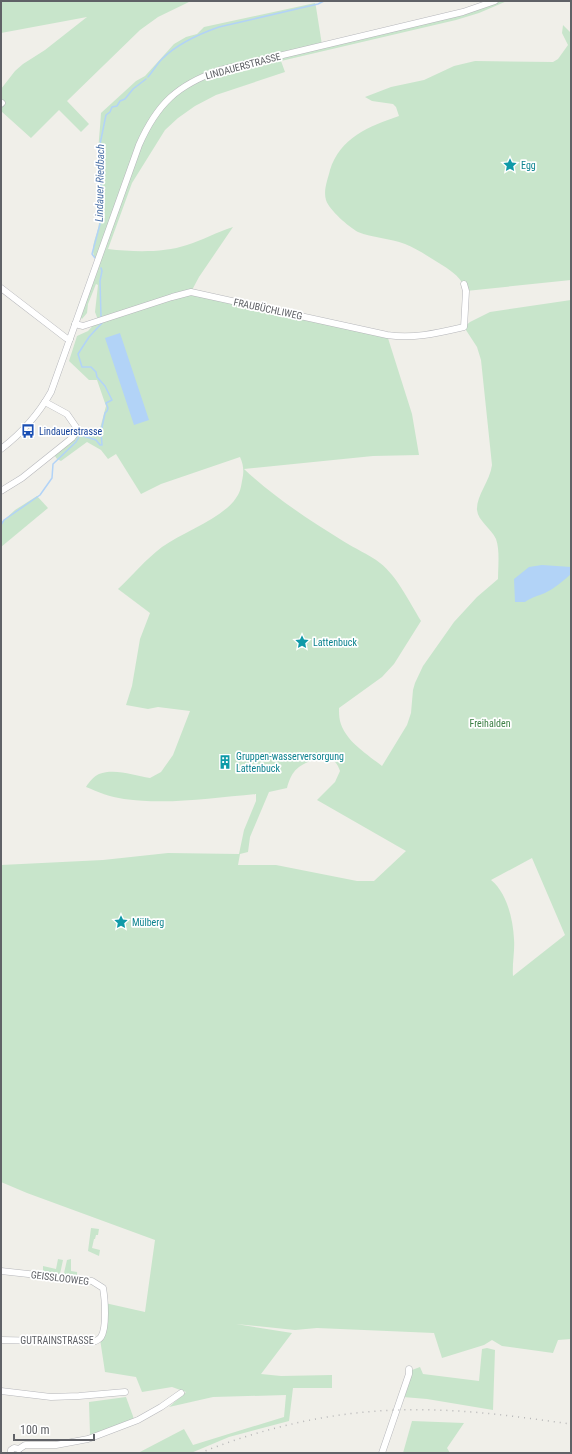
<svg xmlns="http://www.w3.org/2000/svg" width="572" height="1454" font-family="'Roboto Condensed',sans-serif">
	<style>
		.green { fill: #c8e5cb; fill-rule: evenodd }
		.water { fill: #b2d3f7 }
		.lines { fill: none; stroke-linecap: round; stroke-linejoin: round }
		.stream { stroke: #b2d3f7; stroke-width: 1.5 }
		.minor-casing { stroke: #b6b7bb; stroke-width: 7 }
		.minor { stroke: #fff; stroke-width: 6 }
		.rail { stroke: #b6b6b7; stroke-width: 1.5; stroke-dasharray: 1 5; stroke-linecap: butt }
		.labels { text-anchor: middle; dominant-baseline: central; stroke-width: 3.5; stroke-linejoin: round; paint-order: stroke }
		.street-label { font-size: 10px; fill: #606267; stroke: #fff }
		.culture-label { font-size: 10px; fill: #0d838f; stroke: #fff; text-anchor: start }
		.transit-label { font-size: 10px; fill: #164399; stroke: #fff; text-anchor: start }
		.park-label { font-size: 10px; fill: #3e8046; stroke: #fff }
		.water-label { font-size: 11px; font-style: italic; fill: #4e73a9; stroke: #fff }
	</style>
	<rect width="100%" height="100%" fill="#f0efe9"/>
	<g class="green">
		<path d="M1,1H191L158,17L140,30L67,101L89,124L81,132L59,110L31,138L1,111V89L15,71L23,64L45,50L87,17L1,33Z"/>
		<path d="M495,1H507L479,13L456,20L281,61L285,72L216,95L195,106L178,118L165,130L132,183L108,249C133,252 163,253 187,245C203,240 217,232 233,227L199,277L191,292L387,335L412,414L419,455L373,456L244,469C274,497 309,520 343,541C355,549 369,554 380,563C397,576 410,603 421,621L394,664L382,677L339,708C339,712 339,717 340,721C345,741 367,754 382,766L407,725L411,713L413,690L415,683L423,666L454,622L477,597L498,579C498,567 500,550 496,539C491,528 478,521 477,510C476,496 490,481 492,465L481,360L477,347L464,327L470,322L490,312L571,300V1339L558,1340L553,1353L502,1346L492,1340L484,1345L442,1358L434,1333L317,1328L295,1330L236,1324L292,1333L261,1374L281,1376L332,1375V1388H293L289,1421L229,1437L191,1453H138L184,1429L193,1445L284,1417L286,1395L213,1397L169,1407L186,1392L172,1387L142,1392L136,1377L105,1372L100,1339L105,1303L145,1312L155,1240L27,1193L1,1182V865L103,860L168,853L239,854L244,830L256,801V794C212,798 167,805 124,799C110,797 98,792 86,787C89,782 94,776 99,774C116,768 134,776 150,778L161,772L173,755L190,711L158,707L148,709L126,705L132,686L140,639L150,613L118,589C133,575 146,559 162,547C183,532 223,518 236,498C240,493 241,487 242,481C244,472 244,466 240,457L161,484L141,494L116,454L108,459L101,450L87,442L61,461L57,459L53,453L76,432L83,431L98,436L106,406L97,380H89L69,361L77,336L88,331L98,320L95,312L98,285L96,284L88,304L87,313L82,319L78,315L97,259L95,258C89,247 98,235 99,223C101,206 99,188 98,171C97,152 100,132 101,113L136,81L145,76L174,44L186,37L197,34L204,27L315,3L316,7L322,45ZM324,756C333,759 337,762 340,771L335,782L317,800L406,851L374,881H357L276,865H238L240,854L248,852L250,837L269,792L287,788C293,765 303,764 324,756ZM532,858L565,935L513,976C512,964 515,951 514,939C513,919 507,893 491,880Z"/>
		<path d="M563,25L571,33V280L466,291C462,278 453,272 442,265C430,258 418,249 405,244C390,238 372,238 358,232C349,227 329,210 326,200C323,190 328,179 330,170C340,138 369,126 399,116L396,107L393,104L372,101L365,97L391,87L424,80L454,66L475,61L553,62L558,59L568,45L562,33Z"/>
		<path d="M37,496L48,508L1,547V523L15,510Z"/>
		<path d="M91,1228L99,1229L98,1235H96L95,1239H94L92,1248L100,1250L99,1256L88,1251Z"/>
		<path d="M58,1259L63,1260L60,1274L43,1273V1266L56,1269Z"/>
		<path d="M71,1259V1271L77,1272V1277L66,1276L64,1273L67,1260Z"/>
		<path d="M487,1348L495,1350L493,1410L427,1399L403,1397L412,1370L420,1367L423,1374L479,1381L482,1349Z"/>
		<path d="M126,1397L134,1419L90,1435L89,1402Z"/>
		<path d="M412,1421L464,1423L447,1448L450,1453H403Z"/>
	</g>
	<g class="water">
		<path d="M120,333L149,420L134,425L105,338Z"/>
		<path d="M542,565L571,567V574C563,581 555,588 545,593C538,596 532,597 525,602H515L514,579L529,567Z"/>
	</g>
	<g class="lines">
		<g class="stream">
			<path d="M148,77C153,71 157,64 162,59C177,44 199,34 219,27L318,4L324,1"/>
			<path d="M95,258L92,254L100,224L102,193L99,149L106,115L110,112L112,107L117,106L120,101L125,99L133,89L146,79"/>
			<path d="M101,317L100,281L102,271L101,268"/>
			<path d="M1,525L4,520L40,495L52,478L53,464L76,442L80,435L96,440L100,445H102L101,432L105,413L107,411L108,408L106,403L112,400L105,386L97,377L96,372L91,367H82L78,354L89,337L102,323"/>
		</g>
		<defs>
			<g id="minor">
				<path d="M1,104L2,103"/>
				<path d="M1,288L66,338L70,339"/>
				<path d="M75,324L83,326L172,297L191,292L387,335C414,339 438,333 464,327L466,291L464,284"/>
				<path d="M1,449C22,433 38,415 51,392L139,145C157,104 177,85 220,70L463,12L495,1"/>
				<path d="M1,491L22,478L72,438L76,432V427L67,414L45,402"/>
				<path d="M1,1271L92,1281L103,1288C105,1299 107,1328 101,1337C99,1340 96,1341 93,1342L1,1340"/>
				<path d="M1,1391L51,1397L79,1396L125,1392"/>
				<path d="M19,1449L25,1445H56L88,1439L138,1420L161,1407L181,1393"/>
				<path d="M11,1453V1450L14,1448L19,1449"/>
				<path d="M382,1453L409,1374V1369"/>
			</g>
		</defs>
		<use href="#minor" class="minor-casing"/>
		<use href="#minor" class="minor"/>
		<path class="rail" d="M200,1453C275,1423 354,1407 435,1410C481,1411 526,1418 571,1424"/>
	</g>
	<defs>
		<symbol id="sight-bare" viewBox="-9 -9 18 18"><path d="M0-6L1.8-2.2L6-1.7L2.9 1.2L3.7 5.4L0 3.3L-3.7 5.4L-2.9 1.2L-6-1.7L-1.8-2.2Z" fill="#0f9aa8" stroke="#fff" stroke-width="2.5" paint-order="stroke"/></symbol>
		<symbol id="bus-bare" viewBox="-9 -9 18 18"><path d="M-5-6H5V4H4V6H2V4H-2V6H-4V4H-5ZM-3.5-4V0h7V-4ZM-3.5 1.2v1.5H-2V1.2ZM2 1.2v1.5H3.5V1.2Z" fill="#1a4fb4" stroke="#fff" stroke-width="2.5" paint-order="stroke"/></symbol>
		<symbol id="building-bare" viewBox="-9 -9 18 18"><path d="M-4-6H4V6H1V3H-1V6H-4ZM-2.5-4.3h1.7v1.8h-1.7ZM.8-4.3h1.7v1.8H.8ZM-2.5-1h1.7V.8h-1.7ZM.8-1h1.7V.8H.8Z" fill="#0f9aa8" stroke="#fff" stroke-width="2.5" paint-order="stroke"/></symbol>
	</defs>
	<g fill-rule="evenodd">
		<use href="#sight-bare" x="500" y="155" width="20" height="20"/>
		<use href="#bus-bare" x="18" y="421" width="20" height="20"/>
		<use href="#sight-bare" x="292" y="632" width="20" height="20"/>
		<use href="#building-bare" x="215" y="752" width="20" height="20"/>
		<use href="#sight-bare" x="111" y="912" width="20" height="20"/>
	</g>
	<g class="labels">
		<g class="street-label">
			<text transform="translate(243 66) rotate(-15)">LINDAUERSTRASSE</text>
			<text transform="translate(268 309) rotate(12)">FRAUBÜCHLIWEG</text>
			<text transform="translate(60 1278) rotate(7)">GEISSLOOWEG</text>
			<text x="57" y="1340">GUTRAINSTRASSE</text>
		</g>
		<g class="culture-label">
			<text x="521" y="165">Egg</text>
			<text x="313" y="642">Lattenbuck</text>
			<text x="236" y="756">Gruppen-wasserversorgung<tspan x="236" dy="12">Lattenbuck</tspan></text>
			<text x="132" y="922">Mülberg</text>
		</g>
		<g class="transit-label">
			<text x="39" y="431">Lindauerstrasse</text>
		</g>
		<g class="park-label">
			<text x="490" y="723">Freihalden</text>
		</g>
		<g class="water-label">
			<text transform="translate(100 183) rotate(-89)">Lindauer Riedbach</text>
		</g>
	</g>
	<rect width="572" height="1454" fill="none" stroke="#606267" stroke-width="4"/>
	<path d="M14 1434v6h80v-6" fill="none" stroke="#606267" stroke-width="2"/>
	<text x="20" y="1434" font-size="12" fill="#606267" stroke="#ffffff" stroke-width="3" paint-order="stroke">100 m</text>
</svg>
